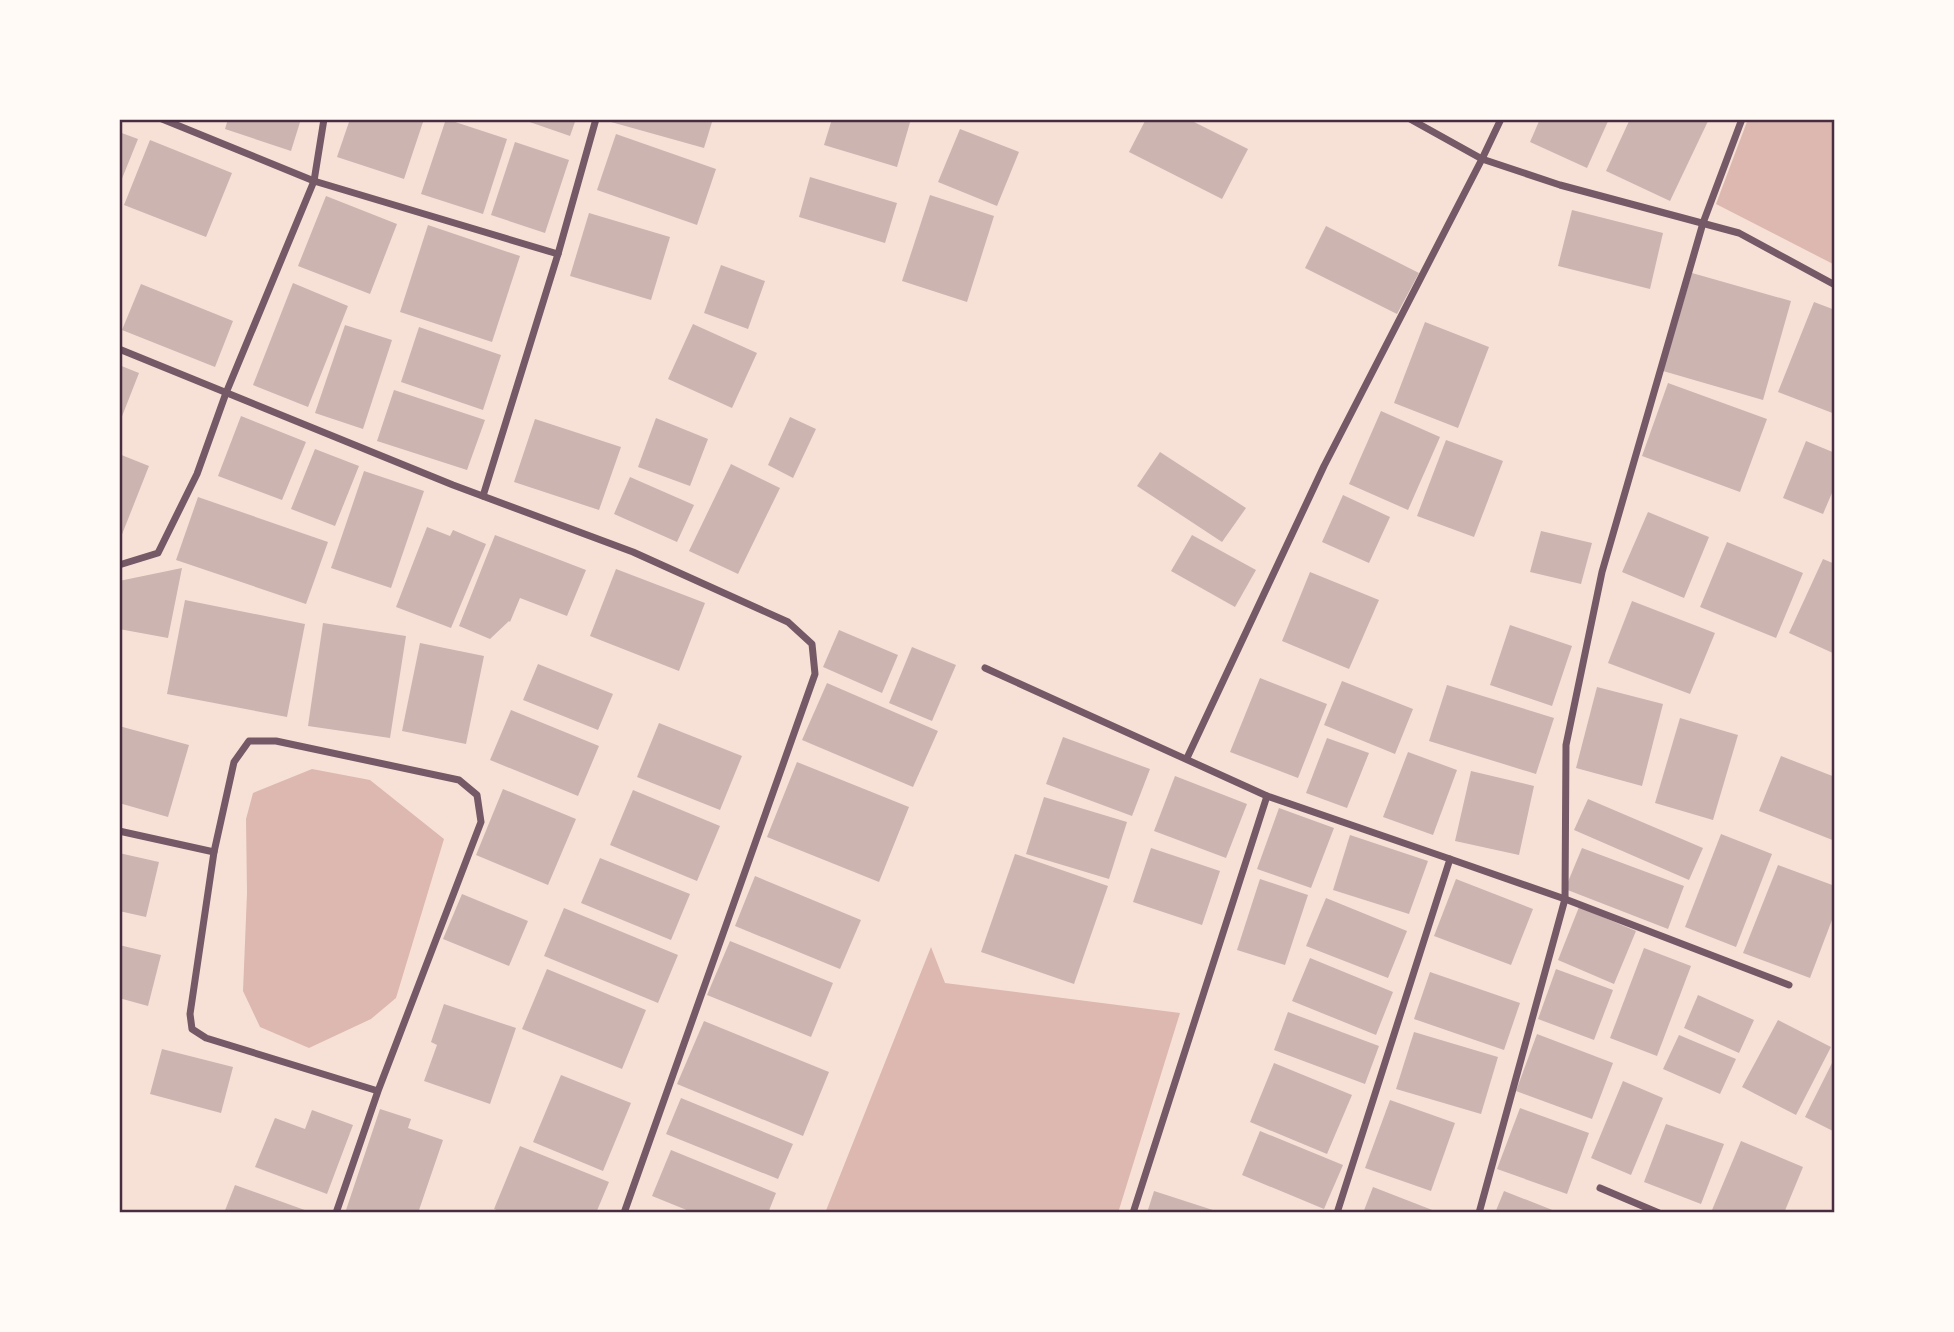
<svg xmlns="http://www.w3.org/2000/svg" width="1954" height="1332" font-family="'Alegreya Sans',sans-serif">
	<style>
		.water { fill: #dcb8b0 }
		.building { fill: #ccb4b1 }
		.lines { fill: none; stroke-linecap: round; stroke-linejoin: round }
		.minor { stroke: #755966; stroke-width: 7 }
		.neatline { fill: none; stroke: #4a2c40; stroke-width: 2.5 }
	</style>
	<rect width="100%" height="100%" fill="#f7e1d7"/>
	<g class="water">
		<path d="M1748,119H1835V265L1716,204Z"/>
		<path d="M312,769L370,780L444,839L396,998L371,1019L309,1048L260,1027L243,991L247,893L246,819L253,793Z"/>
		<path d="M931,947L945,983L1180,1013L1118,1213H825Z"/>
	</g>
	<g class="building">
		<path d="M228,119H301L291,151L225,129Z"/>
		<path d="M350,119H424L404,179L337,157Z"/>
		<path d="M446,119L507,139L483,214L421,194Z"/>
		<path d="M521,119H576L570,136Z"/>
		<path d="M612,119H713L704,148L611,122Z"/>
		<path d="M832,119H911L897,167L824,145Z"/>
		<path d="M1146,119H1188L1248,149L1222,199L1129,152Z"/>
		<path d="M1540,119H1609L1587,168L1530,142Z"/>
		<path d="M1630,119H1709L1670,201L1606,171Z"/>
		<path d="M960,129L1019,152L997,206L938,182Z"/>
		<path d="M119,132L138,139L119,186Z"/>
		<path d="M616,134L716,169L697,225L597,190Z"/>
		<path d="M150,140L232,173L206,237L124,205Z"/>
		<path d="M515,142L569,160L545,233L491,215Z"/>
		<path d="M810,177L897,203L885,243L799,217Z"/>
		<path d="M930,195L994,216L967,302L902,281Z"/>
		<path d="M326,196L397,224L370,294L298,266Z"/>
		<path d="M1572,210L1663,233L1650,289L1558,266Z"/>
		<path d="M589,213L670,237L651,300L570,276Z"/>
		<path d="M428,225L520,256L492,342L400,312Z"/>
		<path d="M1326,226L1419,273L1397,314L1305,268Z"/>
		<path d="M721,265L765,281L748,329L704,313Z"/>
		<path d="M1692,273L1791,301L1763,400L1663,371Z"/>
		<path d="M293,283L348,306L308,407L253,385Z"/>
		<path d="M141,284L233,321L215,367L122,330Z"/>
		<path d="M1814,302L1835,310V414L1778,392Z"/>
		<path d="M1425,322L1489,347L1458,428L1394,403Z"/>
		<path d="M693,324L757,353L732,408L668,379Z"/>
		<path d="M345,325L392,340L363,429L315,413Z"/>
		<path d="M419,327L501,355L483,410L401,382Z"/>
		<path d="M119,365L139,373L119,424Z"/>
		<path d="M1668,383L1767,419L1740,492L1642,456Z"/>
		<path d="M394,390L485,420L467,470L377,441Z"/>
		<path d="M1381,411L1440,437L1408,510L1349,484Z"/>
		<path d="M241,416L306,442L282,500L218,476Z"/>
		<path d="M790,417L816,429L793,478L768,465Z"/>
		<path d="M656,418L708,439L690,486L638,467Z"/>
		<path d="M535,419L621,447L599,510L514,482Z"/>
		<path d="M1446,440L1503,461L1474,537L1417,516Z"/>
		<path d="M1806,441L1835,453V486L1823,514L1783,498Z"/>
		<path d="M315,449L359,466L335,526L291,509Z"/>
		<path d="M1160,452L1246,508L1222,542L1137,486Z"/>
		<path d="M119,454L149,466L119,542Z"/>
		<path d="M731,464L780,488L738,574L689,551Z"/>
		<path d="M364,471L424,491L391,588L331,568Z"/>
		<path d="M630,477L694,505L677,542L614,514Z"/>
		<path d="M1343,495L1390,517L1369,563L1322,542Z"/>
		<path d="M198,497L328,542L306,604L176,560Z"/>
		<path d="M1648,512L1709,537L1684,598L1622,572Z"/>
		<path d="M427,527L450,536L453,530L486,544L451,628L396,607Z"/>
		<path d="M1541,531L1592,543L1581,584L1530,572Z"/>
		<path d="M495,535L586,570L567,616L520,598L510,622L509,621L490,639L459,626Z"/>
		<path d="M1192,535L1256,570L1235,607L1171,571Z"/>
		<path d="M1727,542L1803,573L1776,638L1700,607Z"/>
		<path d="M1823,559L1835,564V654L1789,633Z"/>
		<path d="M182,568L168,638L119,629V581Z"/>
		<path d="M616,569L705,603L679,671L590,636Z"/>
		<path d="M1310,572L1379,600L1349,669L1282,641Z"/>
		<path d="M185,600L305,624L287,717L167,694Z"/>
		<path d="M1632,601L1715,633L1690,694L1608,663Z"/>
		<path d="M323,623L406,636L390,738L308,726Z"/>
		<path d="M1510,625L1572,646L1552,706L1490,685Z"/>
		<path d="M839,630L898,655L882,693L823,667Z"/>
		<path d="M420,643L484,656L466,744L402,731Z"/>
		<path d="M912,647L956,665L932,721L889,703Z"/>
		<path d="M538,664L613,694L598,730L523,700Z"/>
		<path d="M1260,678L1327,704L1298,778L1230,752Z"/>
		<path d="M1342,681L1413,709L1395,754L1324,725Z"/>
		<path d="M827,683L938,731L913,787L802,740Z"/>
		<path d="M1447,685L1554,718L1536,774L1429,741Z"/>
		<path d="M1597,687L1663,704L1642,786L1576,768Z"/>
		<path d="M511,710L599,746L578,796L490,760Z"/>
		<path d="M1680,718L1738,735L1713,820L1655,803Z"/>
		<path d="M659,723L742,756L720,810L637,777Z"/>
		<path d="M119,726L189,745L168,817L119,803Z"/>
		<path d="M1063,737L1150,769L1132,816L1046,784Z"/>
		<path d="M1327,738L1369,753L1347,808L1306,793Z"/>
		<path d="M1408,752L1457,770L1433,835L1383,817Z"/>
		<path d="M1781,756L1835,777V841L1759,811Z"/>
		<path d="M797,762L909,807L879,882L767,837Z"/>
		<path d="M1471,771L1534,786L1519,855L1455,841Z"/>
		<path d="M1175,776L1247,804L1226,858L1154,831Z"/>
		<path d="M503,789L576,819L548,885L476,855Z"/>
		<path d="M633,790L720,826L697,881L610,845Z"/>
		<path d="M1044,797L1127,822L1109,879L1026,854Z"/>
		<path d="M1588,799L1703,848L1689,880L1574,830Z"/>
		<path d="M1279,808L1334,828L1311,888L1257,869Z"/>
		<path d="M1721,834L1772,854L1736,947L1685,927Z"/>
		<path d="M1350,835L1428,861L1409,914L1333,890Z"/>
		<path d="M1151,848L1220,871L1202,925L1133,902Z"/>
		<path d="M1582,848L1684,886L1668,929L1565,889Z"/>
		<path d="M119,853L159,862L146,917L119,911Z"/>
		<path d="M1015,854L1108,886L1074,984L981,952Z"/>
		<path d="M600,858L690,894L671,940L581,903Z"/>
		<path d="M1778,865L1835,886V912L1810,978L1743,953Z"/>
		<path d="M755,876L861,920L840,969L735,926Z"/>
		<path d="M1260,879L1308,895L1285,965L1237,950Z"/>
		<path d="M1456,879L1533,909L1511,965L1434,936Z"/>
		<path d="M462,894L528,921L509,966L443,939Z"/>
		<path d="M1326,898L1407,931L1388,978L1306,946Z"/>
		<path d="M1579,907L1636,931L1614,984L1558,960Z"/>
		<path d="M564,908L678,955L658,1003L544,956Z"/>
		<path d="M730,941L833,983L811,1037L707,995Z"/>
		<path d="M119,945L161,955L148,1006L119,998Z"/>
		<path d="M1644,948L1691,966L1657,1056L1610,1038Z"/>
		<path d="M1310,958L1393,992L1376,1035L1292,1001Z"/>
		<path d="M547,969L646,1010L622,1069L522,1029Z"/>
		<path d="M1556,969L1613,990L1594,1040L1538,1019Z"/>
		<path d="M1430,972L1520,1003L1504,1050L1414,1019Z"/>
		<path d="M1698,995L1754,1020L1739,1053L1684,1028Z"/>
		<path d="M444,1004L516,1028L490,1104L424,1081L437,1045L431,1042Z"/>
		<path d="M1288,1012L1379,1046L1365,1084L1274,1050Z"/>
		<path d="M1778,1020L1831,1047L1796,1115L1742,1087Z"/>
		<path d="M704,1021L829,1072L803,1136L677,1084Z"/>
		<path d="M1414,1032L1498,1057L1481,1114L1396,1089Z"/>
		<path d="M1537,1034L1613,1063L1592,1119L1516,1091Z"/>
		<path d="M1679,1035L1736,1059L1720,1094L1663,1069Z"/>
		<path d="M162,1049L233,1067L221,1113L150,1094Z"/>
		<path d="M1835,1057V1132L1805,1117Z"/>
		<path d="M1274,1063L1352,1095L1327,1154L1250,1122Z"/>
		<path d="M561,1075L631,1103L603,1171L533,1142Z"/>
		<path d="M1623,1081L1663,1098L1631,1175L1591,1158Z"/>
		<path d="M681,1098L793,1144L778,1179L666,1134Z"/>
		<path d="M1390,1100L1455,1123L1431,1191L1365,1168Z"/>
		<path d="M1520,1108L1589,1133L1567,1194L1497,1169Z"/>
		<path d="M380,1109L411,1119L408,1128L443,1140L418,1213H345Z"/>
		<path d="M312,1110L353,1125L327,1194L255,1167L275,1118L305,1129Z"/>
		<path d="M1666,1124L1724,1144L1701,1204L1644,1182Z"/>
		<path d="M1260,1131L1343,1165L1324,1209L1242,1175Z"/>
		<path d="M1741,1141L1803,1167L1784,1213H1720L1712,1210Z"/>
		<path d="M520,1146L609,1182L596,1213H504L494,1209Z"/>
		<path d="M671,1150L776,1193L768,1213H694L652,1196Z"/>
		<path d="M235,1185L313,1213H224Z"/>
		<path d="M1373,1187L1440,1213H1363Z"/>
		<path d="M1154,1191L1219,1212V1213H1147Z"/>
		<path d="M1504,1191L1560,1213H1495Z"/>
	</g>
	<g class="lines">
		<g class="minor">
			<path d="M162,119L314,181L558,254L596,119"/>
			<path d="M1410,119L1482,159L1560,185L1739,233L1835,285"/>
			<path d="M119,349L453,485L633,552L788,622L812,644L815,674L624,1213"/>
			<path d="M483,496L558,254"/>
			<path d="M119,565L158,553L197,474L226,393L314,181L324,119"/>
			<path d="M985,668L1267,796L1133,1213"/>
			<path d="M1187,758L1324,466L1482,159L1501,119"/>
			<path d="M1267,796L1450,859L1337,1213"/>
			<path d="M119,831L214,852"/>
			<path d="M1450,859L1565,899L1789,985"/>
			<path d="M1600,1188L1659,1213"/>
			<path d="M336,1213L378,1091L481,822L477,795L459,780L276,741H249L234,762L214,852L190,1014L192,1029L206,1038L378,1091"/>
			<path d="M1479,1213L1565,899L1566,745L1602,572L1703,223L1742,119"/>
		</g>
	</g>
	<rect width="1954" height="1332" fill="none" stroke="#fffaf5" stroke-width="242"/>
	<rect x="121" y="121" width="1712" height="1090" class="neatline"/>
</svg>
